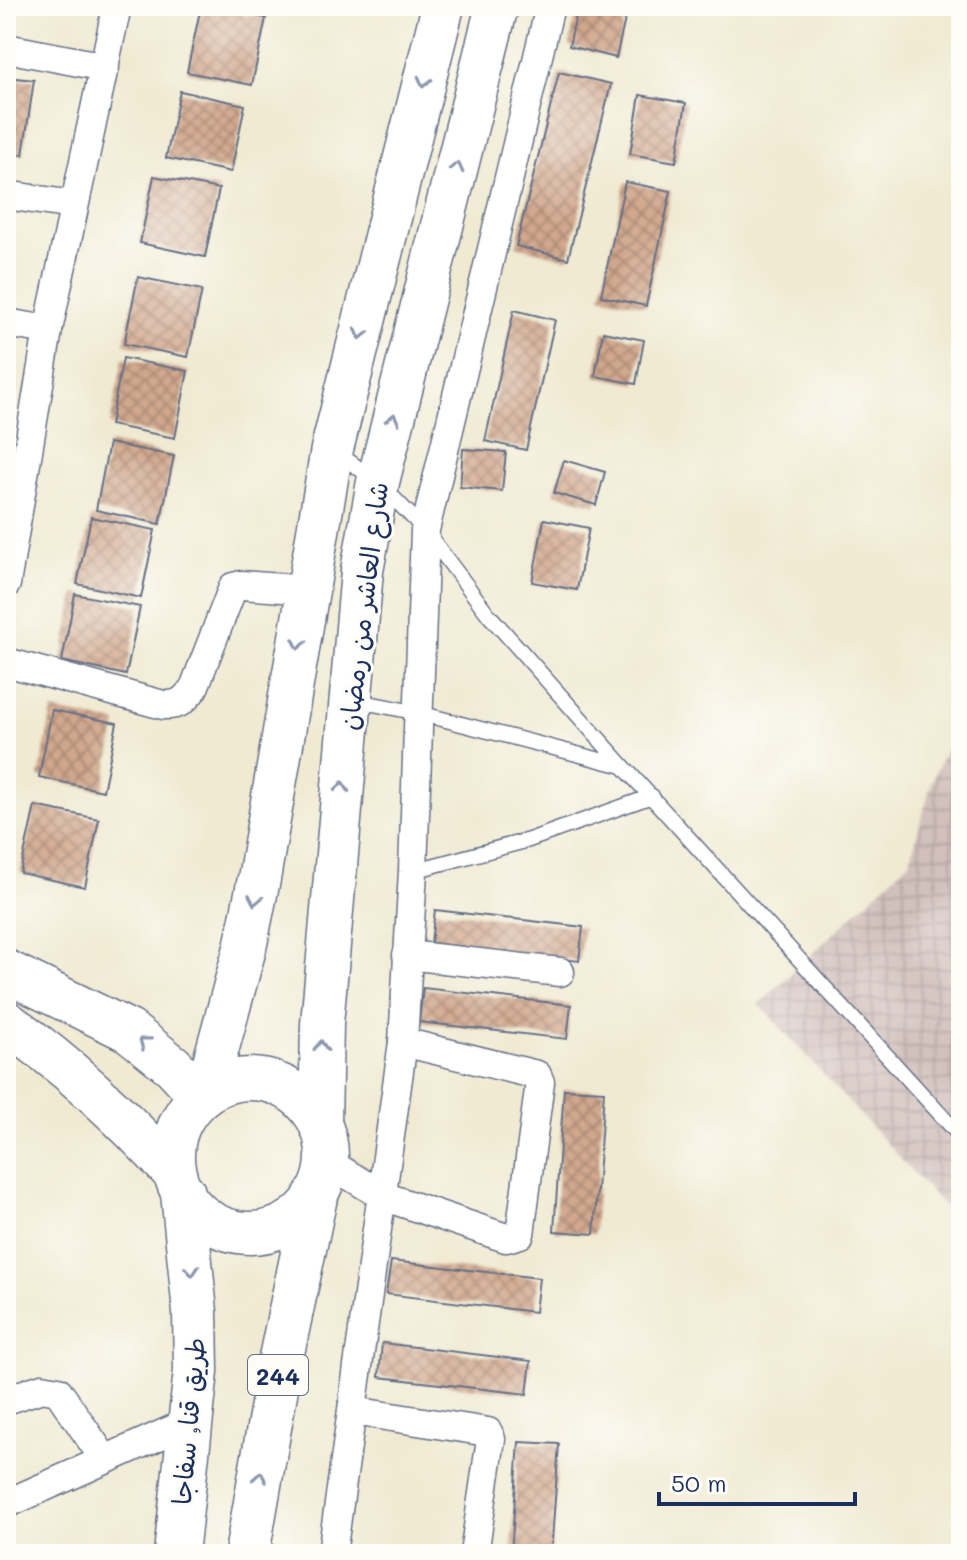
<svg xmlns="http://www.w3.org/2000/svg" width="967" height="1560" font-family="Mali,'Playpen Sans Arabic',sans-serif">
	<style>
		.industrial { fill: url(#industrial-grid) }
		.building { fill: url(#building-cross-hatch) }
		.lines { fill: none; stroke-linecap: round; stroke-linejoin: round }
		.service-casing { stroke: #667087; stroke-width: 17 }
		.minor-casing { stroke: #667087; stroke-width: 31 }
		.primary-casing { stroke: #667087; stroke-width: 45 }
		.trunk-casing { stroke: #667087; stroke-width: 47 }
		.service { stroke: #fff; stroke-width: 14 }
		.minor { stroke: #fff; stroke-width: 28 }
		.primary { stroke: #fff; stroke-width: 42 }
		.trunk { stroke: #fff; stroke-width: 44 }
		.oneway { stroke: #8d97ae }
		.labels { text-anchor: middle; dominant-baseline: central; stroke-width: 6; stroke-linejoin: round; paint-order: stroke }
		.shield { fill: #fdfcf7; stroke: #5f6c8c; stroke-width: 2 }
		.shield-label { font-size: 24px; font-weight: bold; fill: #1b2f5e }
		.street-label { font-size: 26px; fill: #1b2f5e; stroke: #fdfcf7 }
	</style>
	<defs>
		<pattern id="industrial-grid" width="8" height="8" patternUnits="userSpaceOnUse" patternTransform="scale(2)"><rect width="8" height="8" fill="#d1c0bc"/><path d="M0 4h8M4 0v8" fill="none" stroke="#b3a5a4"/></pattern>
		<pattern id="building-cross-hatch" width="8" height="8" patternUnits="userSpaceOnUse" patternTransform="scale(2)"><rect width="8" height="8" fill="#d2a88d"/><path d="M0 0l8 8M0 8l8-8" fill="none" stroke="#aa8976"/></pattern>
	</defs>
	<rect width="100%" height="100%" fill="#fdfcf7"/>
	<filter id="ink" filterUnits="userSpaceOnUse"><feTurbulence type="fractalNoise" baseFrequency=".0125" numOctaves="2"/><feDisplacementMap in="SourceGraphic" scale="16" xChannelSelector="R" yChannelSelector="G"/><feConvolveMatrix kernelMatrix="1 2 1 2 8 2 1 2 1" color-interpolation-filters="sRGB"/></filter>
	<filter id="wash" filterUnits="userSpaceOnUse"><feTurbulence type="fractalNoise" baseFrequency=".006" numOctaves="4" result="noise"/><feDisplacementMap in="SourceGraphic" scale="32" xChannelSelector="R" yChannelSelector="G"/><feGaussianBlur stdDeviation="1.8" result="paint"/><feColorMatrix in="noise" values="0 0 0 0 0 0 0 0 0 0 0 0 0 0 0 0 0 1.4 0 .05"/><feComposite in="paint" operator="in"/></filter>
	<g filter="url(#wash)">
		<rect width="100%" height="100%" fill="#f0ead2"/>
		<path class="industrial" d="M961,714V1225L759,1004L910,861L932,781Z"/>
		<g id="blocks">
			<g class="building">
				<path d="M201,6L266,18L252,85L187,72Z"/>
				<path d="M578,6H628L616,58L569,46Z"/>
				<path d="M559,72L611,84L568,259L516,246Z"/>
				<path d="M6,77L34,80L23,155L6,153Z"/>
				<path d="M180,91L245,105L231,172L166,158Z"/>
				<path d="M640,95L686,103L676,162L630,154Z"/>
				<path d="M154,176L219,189L205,257L140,243Z"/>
				<path d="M625,182L671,191L646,306L601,296Z"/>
				<path d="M138,277L202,290L188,357L124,344Z"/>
				<path d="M514,310L555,320L526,450L485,441Z"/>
				<path d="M603,332L644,340L636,384L595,376Z"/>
				<path d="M123,358L188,371L175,438L110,425Z"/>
				<path d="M109,443L174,456L160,524L96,510Z"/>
				<path d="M463,449L506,452L502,491L460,487Z"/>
				<path d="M564,460L605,472L596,505L554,493Z"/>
				<path d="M91,517L155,530L141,598L77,584Z"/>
				<path d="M544,519L589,528L577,590L532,582Z"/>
				<path d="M75,594L140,607L126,675L62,661Z"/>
				<path d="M52,710L117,723L103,791L39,777Z"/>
				<path d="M35,806L99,819L85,887L20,873Z"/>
				<path d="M435,910L583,927L579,961L431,943Z"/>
				<path d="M423,988L571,1005L567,1039L419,1022Z"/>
				<path d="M564,1089L604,1091L594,1234L554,1231Z"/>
				<path d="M391,1261L539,1278L535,1312L386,1294Z"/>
				<path d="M382,1343L531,1361L527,1394L379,1377Z"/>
				<path d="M519,1442L559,1444L551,1554H511Z"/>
			</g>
		</g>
	</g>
	<g filter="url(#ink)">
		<use href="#blocks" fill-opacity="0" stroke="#667087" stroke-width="2"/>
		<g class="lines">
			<defs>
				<g id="service">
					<path d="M336,452L378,482L425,530L488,614L623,766L961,1137"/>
					<path d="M353,700L419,713L623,766"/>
					<path d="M413,871L529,840L652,796"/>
				</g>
				<g id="minor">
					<path d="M6,48L105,67"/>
					<path d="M6,195L73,205"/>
					<path d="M6,323L48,330"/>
					<path d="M6,584L48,330L117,6"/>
					<path d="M6,662L163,705C179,706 184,701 194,688L233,587L241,585L308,590"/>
					<path d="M407,955L560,972"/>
					<path d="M326,1161L383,1196L506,1238L520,1234L540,1082L537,1075L403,1042"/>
					<path d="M6,1400L42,1388L58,1391L105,1460"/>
					<path d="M353,1411L488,1432L491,1439L474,1554"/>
					<path d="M6,1504L192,1421"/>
					<path d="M332,1554L403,1042L413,871L425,530L550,6"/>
				</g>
				<g id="primary">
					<path d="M6,971L129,1031L173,1066L201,1096"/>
					<path d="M6,1022C69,1066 123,1117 175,1174"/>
					<circle cx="250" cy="1156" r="77"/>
					<path d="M206,1092L245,948L259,879L332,449L443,6"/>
					<path d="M320,1124L322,1024L362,571L378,482L497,6"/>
				</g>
				<g id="trunk">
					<path d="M176,1554L196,1371L195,1312L183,1193"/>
					<path d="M247,1554L282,1353L315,1197"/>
				</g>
			</defs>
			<use href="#service" class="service-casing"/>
			<use href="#minor" class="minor-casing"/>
			<use href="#primary" class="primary-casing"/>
			<use href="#trunk" class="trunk-casing"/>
			<use href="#service" class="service"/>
			<use href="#minor" class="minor"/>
			<use href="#primary" class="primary"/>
			<use href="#trunk" class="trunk"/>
		</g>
		<defs><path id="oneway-chevron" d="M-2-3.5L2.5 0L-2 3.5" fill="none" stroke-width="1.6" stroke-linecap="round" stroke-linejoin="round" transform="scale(2)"/></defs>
		<g class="oneway">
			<use href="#oneway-chevron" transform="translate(424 82) rotate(104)"/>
			<use href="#oneway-chevron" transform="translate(457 167) rotate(-76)"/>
			<use href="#oneway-chevron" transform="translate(361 334) rotate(104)"/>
			<use href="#oneway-chevron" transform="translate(393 419) rotate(-76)"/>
			<use href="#oneway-chevron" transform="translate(299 644) rotate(100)"/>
			<use href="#oneway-chevron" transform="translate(342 787) rotate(-86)"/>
			<use href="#oneway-chevron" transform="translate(255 900) rotate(101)"/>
			<use href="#oneway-chevron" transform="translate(144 1042) rotate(-143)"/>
			<use href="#oneway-chevron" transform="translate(321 1046) rotate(-87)"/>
			<use href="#oneway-chevron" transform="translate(192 1271) rotate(85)"/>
			<use href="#oneway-chevron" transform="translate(260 1477) rotate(-80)"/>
		</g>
	</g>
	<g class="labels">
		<rect class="shield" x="248" y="1355" width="60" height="40" rx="6"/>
		<g class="shield-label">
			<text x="278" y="1375">244</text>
		</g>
		<g class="street-label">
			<text transform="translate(363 606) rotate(-83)">شارع العاشر من رمضان</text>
			<text transform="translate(188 1421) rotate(-85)">طريق قنا, سفاجا</text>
		</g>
	</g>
	<rect width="967" height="1560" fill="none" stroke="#fdfcf7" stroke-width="32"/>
	<path d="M659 1492v12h196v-12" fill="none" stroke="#1b2f5e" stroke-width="4"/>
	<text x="671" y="1492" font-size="24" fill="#1b2f5e" stroke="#fdfcf7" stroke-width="6" paint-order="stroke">50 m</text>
</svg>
